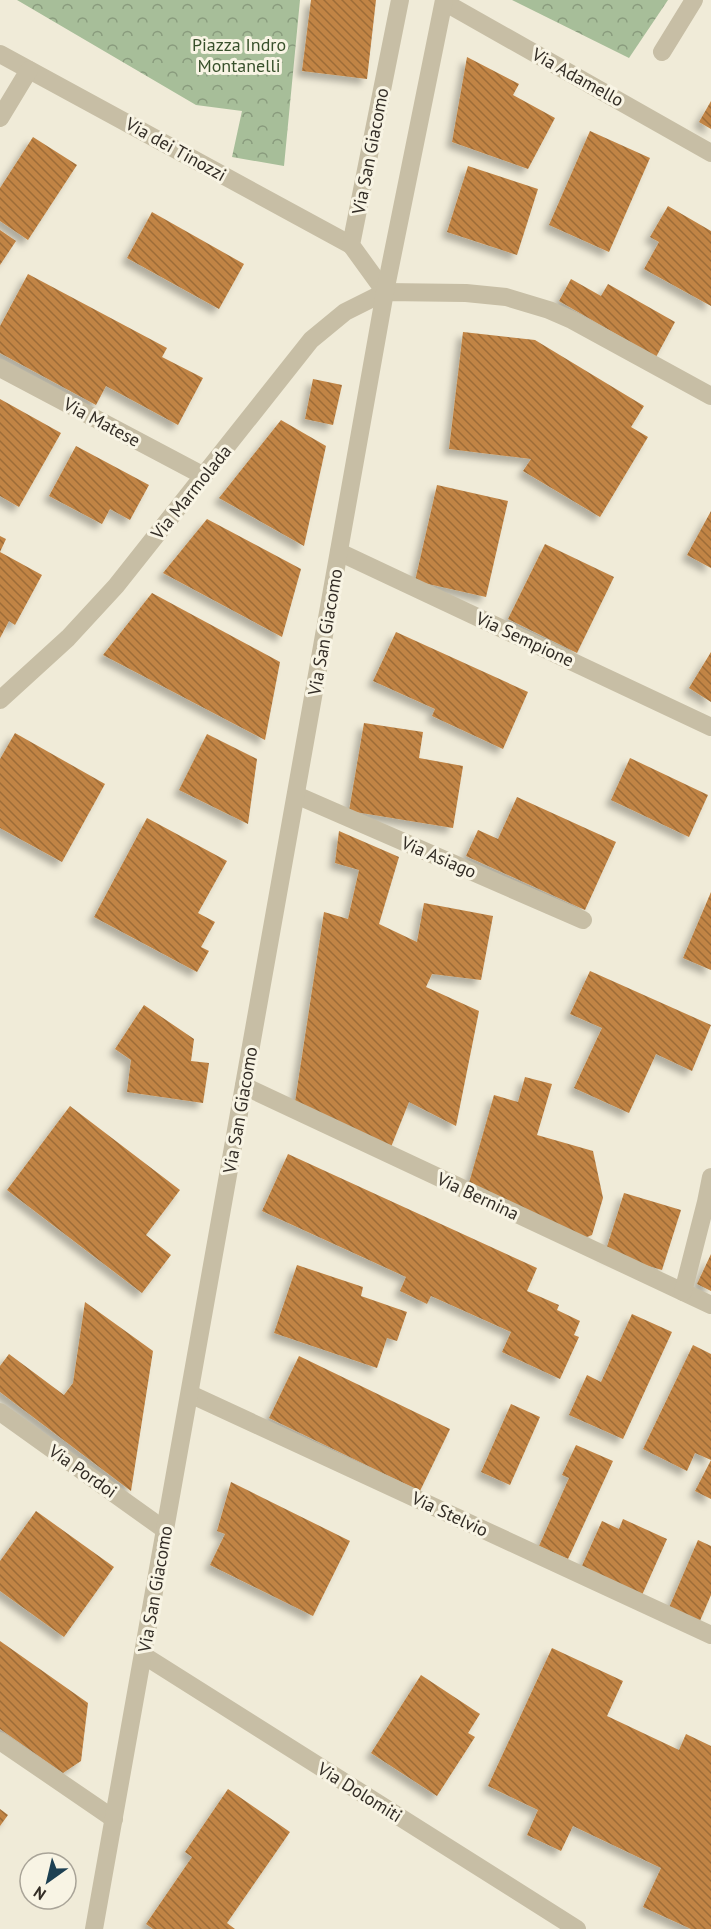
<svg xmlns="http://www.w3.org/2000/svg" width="711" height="1929" font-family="'PT Sans',sans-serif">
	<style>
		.park { fill: url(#park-crowns) }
		.building { fill: url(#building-back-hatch); filter: url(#shadow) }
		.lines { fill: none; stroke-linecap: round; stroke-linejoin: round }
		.minor { stroke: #c7bea5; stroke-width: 18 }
		.labels { text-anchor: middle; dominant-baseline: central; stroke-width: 6; stroke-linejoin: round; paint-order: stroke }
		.park-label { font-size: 18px; fill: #38502b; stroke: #f8f4e4 }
		.street-label { font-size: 18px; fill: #332d26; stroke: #f8f4e4 }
	</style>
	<defs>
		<pattern id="park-crowns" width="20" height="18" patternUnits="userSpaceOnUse" patternTransform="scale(1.5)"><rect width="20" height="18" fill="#a7be99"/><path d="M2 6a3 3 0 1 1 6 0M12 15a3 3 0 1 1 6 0" fill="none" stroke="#899b7d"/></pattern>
		<pattern id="building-back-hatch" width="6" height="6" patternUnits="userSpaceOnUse" patternTransform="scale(1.5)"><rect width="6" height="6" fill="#c18444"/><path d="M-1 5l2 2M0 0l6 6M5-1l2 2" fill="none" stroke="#9d6c39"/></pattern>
		<filter id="shadow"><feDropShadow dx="-5.5" dy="5.5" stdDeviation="3" flood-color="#0004"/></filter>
	</defs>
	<rect width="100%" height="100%" fill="#f0ebd8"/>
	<g class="park">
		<path d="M17,0H300L284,166L232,157L242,111L196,105Z"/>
		<path d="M512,0H668L629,58Z"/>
	</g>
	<g class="building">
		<path d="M311,0H376L367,79L302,71Z"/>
		<path d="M467,57L519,84L513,95L555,118L528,169L452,142Z"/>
		<path d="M711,101V129L699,122Z"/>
		<path d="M590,131L650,158L609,252L549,225Z"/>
		<path d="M33,137L77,165L28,240L0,221V188Z"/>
		<path d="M468,166L538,189L517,255L447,232Z"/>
		<path d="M668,206L711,231V306L644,269L659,242L650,237Z"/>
		<path d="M152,212L244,264L219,309L127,258Z"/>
		<path d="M0,230L16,241L0,265Z"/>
		<path d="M28,274L167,348L162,357L203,378L178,425L106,386L96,405L0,353V326Z"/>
		<path d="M571,279L601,296L608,284L675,322L656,357L559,301Z"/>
		<path d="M463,332L535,340L644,406L631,427L648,437L600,517L523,471L531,459L449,449Z"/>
		<path d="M313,379L342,385L333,425L305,419Z"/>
		<path d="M0,399L61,433L19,507L0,496Z"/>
		<path d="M281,420L326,446L304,546L219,498Z"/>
		<path d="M76,446L149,485L130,520L110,509L102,524L49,496Z"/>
		<path d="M437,485L508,501L486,597L415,581Z"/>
		<path d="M711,511V568L687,555Z"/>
		<path d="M207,519L301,569L282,637L163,573Z"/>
		<path d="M0,536L6,539L0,552Z"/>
		<path d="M545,544L614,577L577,653L508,619Z"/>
		<path d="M0,552L42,575L15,625L9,621L0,638Z"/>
		<path d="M152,593L280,662L265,740L103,655Z"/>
		<path d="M396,632L528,692L503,749L432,716L435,709L373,681Z"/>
		<path d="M711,652V702L689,688Z"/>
		<path d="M364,723L423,732L419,758L463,766L453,828L349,811Z"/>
		<path d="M15,733L105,784L62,862L0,828V759Z"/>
		<path d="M207,734L257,759L248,824L179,790Z"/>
		<path d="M630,758L708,795L689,837L611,800Z"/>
		<path d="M517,797L616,842L585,910L466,856L478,830L498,839Z"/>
		<path d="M147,818L227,861L198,913L215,922L201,947L209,951L197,972L94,917Z"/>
		<path d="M339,831L399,857L379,924L417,942L424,903L493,916L481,980L432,974L426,987L479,1011L456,1126L409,1102L391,1147L295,1102L324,912L348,919L359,870L335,863Z"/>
		<path d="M711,892V970L683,958Z"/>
		<path d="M590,971L711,1025L692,1071L656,1054L629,1113L574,1088L602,1028L570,1014Z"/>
		<path d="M144,1005L194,1039L191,1061L209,1063L203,1103L127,1092L131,1060L115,1049Z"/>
		<path d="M525,1077L552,1084L537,1135L593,1151L603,1198L592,1235L582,1239L469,1183L494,1095L518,1102Z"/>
		<path d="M70,1106L180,1190L146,1235L171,1255L142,1293L7,1190Z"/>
		<path d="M288,1154L537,1268L527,1291L559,1305L557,1310L580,1321L574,1335L579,1337L560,1379L502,1352L511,1332L431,1296L427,1304L400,1291L406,1277L262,1211Z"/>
		<path d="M624,1193L681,1210L662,1270L605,1253Z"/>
		<path d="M711,1254V1291L697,1284Z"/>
		<path d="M297,1265L363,1287L361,1296L407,1312L397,1341L387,1338L377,1368L274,1333Z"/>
		<path d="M85,1302L153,1351L131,1491L0,1392V1366L9,1354L64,1395L73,1383Z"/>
		<path d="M632,1314L672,1332L623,1439L569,1415L587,1375L601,1382Z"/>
		<path d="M693,1345L711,1354V1499L695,1491L711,1460L695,1453L687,1471L643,1449Z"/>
		<path d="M299,1356L450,1429L420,1491L269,1418Z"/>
		<path d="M511,1404L540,1417L510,1485L481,1472Z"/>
		<path d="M576,1445L613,1461L568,1559L539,1546L569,1478L562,1475Z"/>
		<path d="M231,1482L350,1541L313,1616L210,1565L225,1534L217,1531Z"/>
		<path d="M36,1511L114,1567L64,1637L0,1591V1561Z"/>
		<path d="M623,1519L667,1539L642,1595L581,1568L602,1521L619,1529Z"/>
		<path d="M698,1540L711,1546V1595L699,1623L668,1610Z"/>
		<path d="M0,1641L88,1703L81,1761L63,1773L0,1729Z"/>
		<path d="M552,1648L623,1681L607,1716L679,1750L686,1734L711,1746V1929H691L643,1907L661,1868L573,1826L561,1851L527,1835L538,1810L488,1786Z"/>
		<path d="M421,1675L480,1714L468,1733L475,1737L437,1796L371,1753Z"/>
		<path d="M228,1789L290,1832L227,1923L235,1929H153L146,1924L192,1857L185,1852Z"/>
		<path d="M0,1809L8,1815L0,1826Z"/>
	</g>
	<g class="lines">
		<g class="minor">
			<path d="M444,2L711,153"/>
			<path d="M662,52L694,0"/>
			<path d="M0,54L351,245"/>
			<path d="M0,118L29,70"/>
			<path d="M385,292L351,245L400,0"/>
			<path d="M0,368L204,476"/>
			<path d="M339,552L711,727"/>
			<path d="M0,700L68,638L116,586L311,340L345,312L385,292L466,293L506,297L549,310L572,320L711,396"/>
			<path d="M296,795L583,920"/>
			<path d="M244,1086L711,1305"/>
			<path d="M683,1292L706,1202L711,1177"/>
			<path d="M190,1394L711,1635"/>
			<path d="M0,1412L165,1530"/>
			<path d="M143,1655L577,1929"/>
			<path d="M0,1741L114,1819"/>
			<path d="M94,1929L385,292L444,0"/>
		</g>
	</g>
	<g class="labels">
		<g class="park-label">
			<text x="239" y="44">Piazza Indro<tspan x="239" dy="21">Montanelli</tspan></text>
		</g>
		<g class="street-label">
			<text transform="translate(578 77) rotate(29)">Via Adamello</text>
			<text transform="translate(176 149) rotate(29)">Via dei Tinozzi</text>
			<text transform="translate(370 151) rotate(-79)">Via San Giacomo</text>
			<text transform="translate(102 422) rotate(28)">Via Matese</text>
			<text transform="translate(191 492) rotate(-51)">Via Marmolada</text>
			<text transform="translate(325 632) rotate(-80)">Via San Giacomo</text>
			<text transform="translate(525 639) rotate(25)">Via Sempione</text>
			<text transform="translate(439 857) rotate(23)">Via Asiago</text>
			<text transform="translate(240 1110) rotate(-80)">Via San Giacomo</text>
			<text transform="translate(478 1196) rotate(25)">Via Bernina</text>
			<text transform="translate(83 1471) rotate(35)">Via Pordoi</text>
			<text transform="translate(450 1514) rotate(25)">Via Stelvio</text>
			<text transform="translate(155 1589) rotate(-80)">Via San Giacomo</text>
			<text transform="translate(360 1792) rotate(32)">Via Dolomiti</text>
		</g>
	</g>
	<g transform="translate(48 1881) rotate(214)"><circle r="28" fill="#f8f4e4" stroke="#a9a498" stroke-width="1.5"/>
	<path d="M0-4.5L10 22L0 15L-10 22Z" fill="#1d4052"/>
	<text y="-9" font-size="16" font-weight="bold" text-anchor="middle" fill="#332d26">N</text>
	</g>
</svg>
